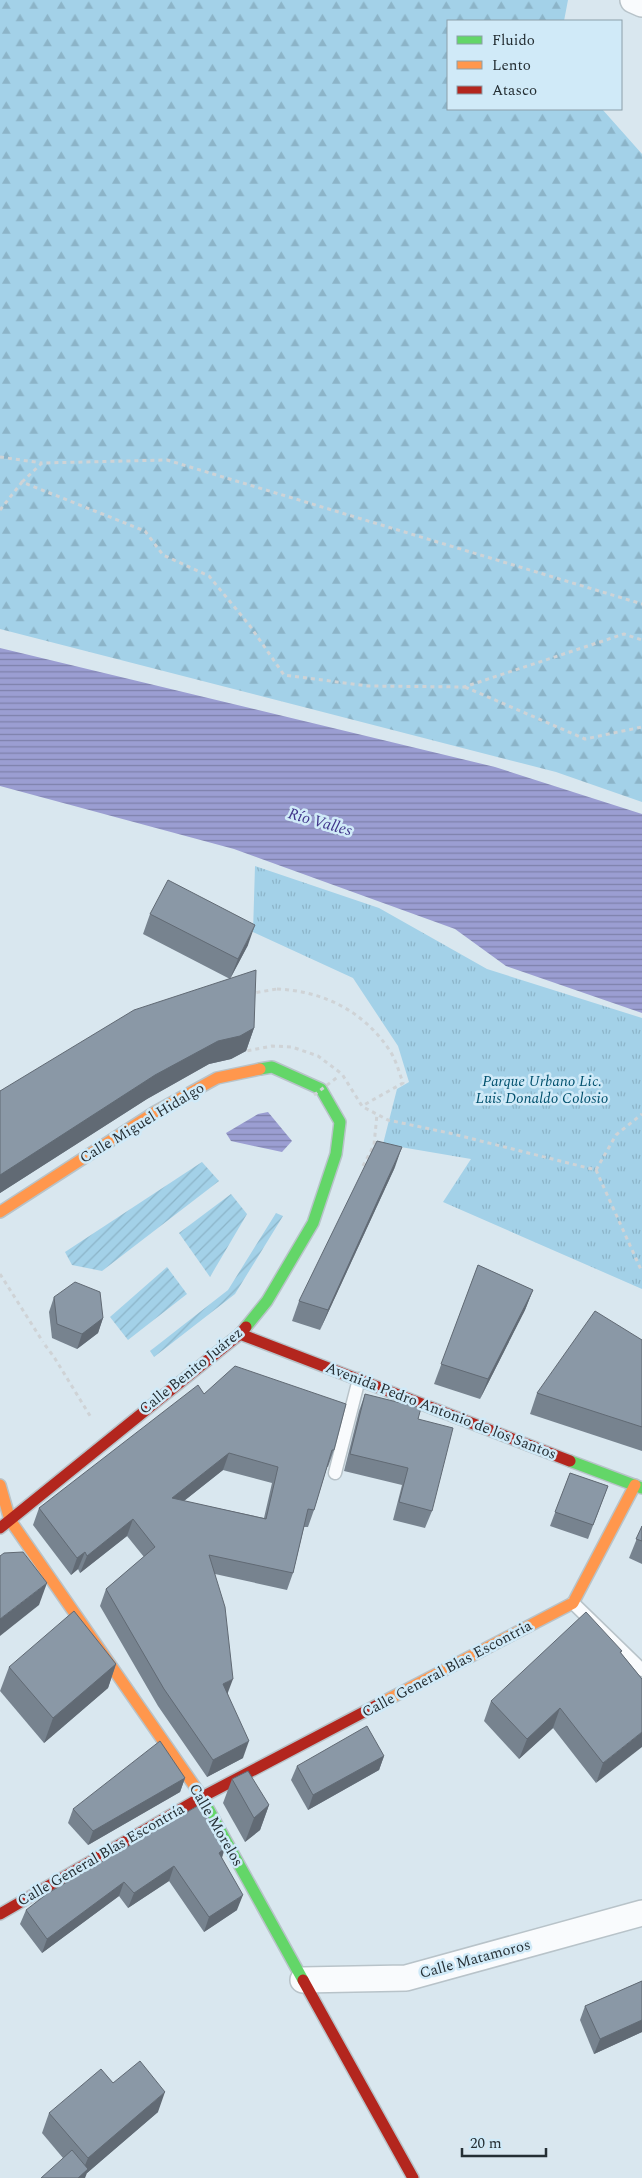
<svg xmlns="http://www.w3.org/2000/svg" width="642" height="2178" font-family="Spectral,serif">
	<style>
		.forest { fill: url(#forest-firs) }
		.park { fill: url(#park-tufts) }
		.garden { fill: url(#garden-furrows) }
		.water { fill: url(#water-rules) }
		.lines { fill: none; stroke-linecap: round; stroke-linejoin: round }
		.lane-casing { stroke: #b8c3c9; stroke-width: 15 }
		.street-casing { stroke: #b8c3c9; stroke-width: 28 }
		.fast-casing { stroke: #b8c3c9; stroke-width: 14 }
		.slow-casing { stroke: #b8c3c9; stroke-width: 14 }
		.jam-casing { stroke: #b8c3c9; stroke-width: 14 }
		.path { stroke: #cfd3d6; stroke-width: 3; stroke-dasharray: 4 4; stroke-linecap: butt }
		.lane { stroke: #f9fbfd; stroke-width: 12 }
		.street { stroke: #f9fbfd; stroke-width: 25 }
		.fast { stroke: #63d668; stroke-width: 11 }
		.slow { stroke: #ff974d; stroke-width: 11 }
		.jam { stroke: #b3261e; stroke-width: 11 }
		.path-bridge { stroke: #cfd3d6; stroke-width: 3; stroke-dasharray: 4 4; stroke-linecap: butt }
		.wall { fill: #77838f; fill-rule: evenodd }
		.shaded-wall { fill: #616a74 }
		.building { fill: #8a98a6; stroke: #616a74; fill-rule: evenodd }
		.labels { text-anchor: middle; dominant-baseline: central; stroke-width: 5; stroke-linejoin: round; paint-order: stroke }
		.park-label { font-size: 15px; font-style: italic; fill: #00506d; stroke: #d0eaf8 }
		.street-label { font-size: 15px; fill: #252f34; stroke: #d0eaf8 }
		.water-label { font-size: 16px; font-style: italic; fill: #40358a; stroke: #d0eaf8 }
	</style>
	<defs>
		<pattern id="forest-firs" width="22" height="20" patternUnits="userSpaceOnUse" patternTransform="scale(1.25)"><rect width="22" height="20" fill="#a3d1e8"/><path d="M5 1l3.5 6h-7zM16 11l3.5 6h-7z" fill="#8cb4c8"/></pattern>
		<pattern id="park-tufts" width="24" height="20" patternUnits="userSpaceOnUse" patternTransform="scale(1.25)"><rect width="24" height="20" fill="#a3d1e8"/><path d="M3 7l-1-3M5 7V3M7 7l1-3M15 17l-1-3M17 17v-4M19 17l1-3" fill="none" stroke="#8cb4c8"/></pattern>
		<pattern id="garden-furrows" width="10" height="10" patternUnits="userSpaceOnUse" patternTransform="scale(1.25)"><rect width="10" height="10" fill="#a3d1e8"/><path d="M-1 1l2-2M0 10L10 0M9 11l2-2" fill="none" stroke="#8cb4c8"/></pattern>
		<pattern id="water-rules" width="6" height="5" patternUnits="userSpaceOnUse" patternTransform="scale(1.25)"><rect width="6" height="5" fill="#9b9ed2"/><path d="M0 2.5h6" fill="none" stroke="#7e81ab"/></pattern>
	</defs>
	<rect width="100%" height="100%" fill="#d9e7ef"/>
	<path class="forest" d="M0,0H568L564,21H448V109H602L642,154V802L556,772L0,629Z"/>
	<path class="park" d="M255,866L379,908L487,969L642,1018V1289L443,1202L471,1159L383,1144L397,1089L409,1082L398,1046L353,978L253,932Z"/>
	<g class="garden">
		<path d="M202,1162L219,1181L102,1271L72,1265L65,1252Z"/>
		<path d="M231,1194L247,1214L210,1277L179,1233Z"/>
		<path d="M276,1213L283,1216L235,1294L154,1357L150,1351L228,1290Z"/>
		<path d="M167,1267L187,1294L128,1340L110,1317Z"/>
	</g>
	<g class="water">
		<path d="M0,648L495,767L642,814V1013L506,966L455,929L234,849L0,786Z"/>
		<path d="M268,1112L292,1141L282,1152L231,1141L226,1133L258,1114Z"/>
	</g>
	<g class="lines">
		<defs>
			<g id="lane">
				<path d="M335,1473L359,1379"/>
				<path d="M573,1603L642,1670"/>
			</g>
			<g id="street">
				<path d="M633,0L642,4"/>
				<path d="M303,1980L406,1978L642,1913"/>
			</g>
			<g id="fast">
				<path d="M246,1327L267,1301L313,1223L336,1154L340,1122L321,1089L272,1067L260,1069"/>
				<path d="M570,1461L642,1488"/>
				<path d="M200,1794L303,1980"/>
			</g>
			<g id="slow">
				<path d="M0,1212L155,1112L217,1078L260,1069"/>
				<path d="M0,1485L10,1520L200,1794"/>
				<path d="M381,1703L573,1603L635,1485"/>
			</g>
			<g id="jam">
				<path d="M240,1334L570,1461"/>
				<path d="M0,1528L240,1334L246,1327"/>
				<path d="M0,1914L202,1797L381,1703"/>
				<path d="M303,1980L413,2178"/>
			</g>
		</defs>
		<use href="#lane" class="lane-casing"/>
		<use href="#street" class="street-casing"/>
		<use href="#fast" class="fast-casing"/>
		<use href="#slow" class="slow-casing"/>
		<use href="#jam" class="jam-casing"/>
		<g class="path">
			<path d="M0,457L42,463"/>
			<path d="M22,482L42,463L167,460L642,604"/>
			<path d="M0,510L22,482L145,531L163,555L209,576L250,626L284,675L368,686L464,687L624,634L642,640"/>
			<path d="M465,687L585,739L642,727"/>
			<path d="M277,989C323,991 364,1011 390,1051C396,1060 399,1072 403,1083L362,1106L342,1074L318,1056L292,1047L272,1046L246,1051L247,994Z"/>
			<path d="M365,1108L388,1120L449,1133L596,1170"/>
			<path d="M363,1166L374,1145L377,1114"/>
			<path d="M596,1170L642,1272"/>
			<path d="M596,1170L616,1135L642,1114"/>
			<path d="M0,1274L43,1342"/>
			<path d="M45,1345L54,1357L92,1419"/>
		</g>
		<use href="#lane" class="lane"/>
		<use href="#street" class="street"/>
		<use href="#fast" class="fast"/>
		<use href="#slow" class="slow"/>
		<use href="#jam" class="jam"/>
		<path class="path-bridge" d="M314,1095L339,1076"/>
	</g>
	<g class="wall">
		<path d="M150,914L248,945L230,979L254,1028L246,1051L231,1059L209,1064L147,1099L0,1193V1091L230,979L143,934Z"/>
		<path d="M395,1167L320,1330L292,1321L299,1301Z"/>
		<path d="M478,1265L533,1290L525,1310L480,1399L434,1384Z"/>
		<path d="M54,1297L103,1318L98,1333L77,1349L52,1338L49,1312Z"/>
		<path d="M642,1340V1451L530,1414L537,1393Z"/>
		<path d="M204,1394L334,1450L328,1467H327L314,1510L308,1527H304L293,1573L287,1590L215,1574L228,1694L243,1758L207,1777L158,1706L100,1606L106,1589L144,1557L127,1536L80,1573L78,1569L71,1575L33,1525L39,1508ZM223,1470L272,1483L264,1518L184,1501Z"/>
		<path d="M365,1394L418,1419L432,1511L425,1528L393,1520L402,1485L344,1471L359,1411Z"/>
		<path d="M570,1473L608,1486L588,1539L550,1526Z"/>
		<path d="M642,1526V1564L629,1558Z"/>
		<path d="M622,1651L621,1653L642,1679L596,1783L553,1728L519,1759L484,1721L491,1701Z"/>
		<path d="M116,1664L108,1688L44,1743L0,1691L9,1667Z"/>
		<path d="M384,1756L379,1770L308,1810L291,1780L297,1766Z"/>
		<path d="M185,1778L180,1792L88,1845L68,1823L73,1809Z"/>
		<path d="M232,1779L269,1805L260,1830L245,1842L223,1803Z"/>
		<path d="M225,1848L222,1858L237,1910L204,1932L169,1881L128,1908L119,1896L42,1953L20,1924L26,1910Z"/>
		<path d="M642,1981V2032L594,2054L580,2020L585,2006Z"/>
		<path d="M113,2083L158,2112L87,2173L63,2158L42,2133L49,2113Z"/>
	</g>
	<g class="shaded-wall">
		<path d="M255,925L248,945L230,979L238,959Z"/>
		<path d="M254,1028L246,1051L231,1059L209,1064L147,1099L0,1193V1175L155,1075L218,1041Z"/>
		<path d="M402,1147L395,1167L320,1330L328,1310Z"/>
		<path d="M533,1290L525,1310L480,1399L488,1379Z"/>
		<path d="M103,1318L98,1333L77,1349L82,1334Z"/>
		<path d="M229,1453L223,1470L166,1515L172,1498Z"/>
		<path d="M133,1519L127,1536L80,1573L87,1556Z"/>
		<path d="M85,1552L78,1569L71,1575L77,1558Z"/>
		<path d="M47,1583L39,1605L0,1636V1619Z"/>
		<path d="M116,1664L108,1688L44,1743L53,1718Z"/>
		<path d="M233,1679L227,1695L223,1684Z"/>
		<path d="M560,1708L553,1728L519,1759L527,1739Z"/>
		<path d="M642,1732V1747L596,1783L603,1763Z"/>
		<path d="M249,1741L243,1758L207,1777L213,1760Z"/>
		<path d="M384,1756L379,1770L308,1810L313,1795Z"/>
		<path d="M185,1778L180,1792L88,1845L93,1831Z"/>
		<path d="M269,1805L260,1830L245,1842L254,1818Z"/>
		<path d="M225,1848L220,1862L219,1853Z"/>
		<path d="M174,1866L169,1881L128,1908L134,1893Z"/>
		<path d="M124,1882L119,1896L42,1953L47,1939Z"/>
		<path d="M243,1895L237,1910L204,1932L209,1917Z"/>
		<path d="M642,2020V2032L594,2054L600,2039Z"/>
		<path d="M165,2092L158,2112L87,2173L85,2178H78L81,2175L88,2158Z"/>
	</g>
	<g class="building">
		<path d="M168,880L255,925L238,959L150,914Z"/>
		<path d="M256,970L254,1028L240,1036L218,1041L155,1075L0,1175V1091L134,1010Z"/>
		<path d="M377,1141L402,1147L328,1310L299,1301Z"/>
		<path d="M478,1265L533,1290L488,1379L441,1364Z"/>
		<path d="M75,1282L100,1292L103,1318L82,1334L57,1324L54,1297Z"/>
		<path d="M595,1311L642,1340V1427L537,1393Z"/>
		<path d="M235,1366L346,1404L334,1450H332L314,1510L308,1509L293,1573L209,1555L225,1607L233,1679L223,1684L249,1741L213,1760L164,1689L106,1589L155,1547L133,1519L87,1556L85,1552L77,1558L39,1508L198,1385L204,1394ZM229,1453L278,1467L266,1519L172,1498Z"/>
		<path d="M365,1394L421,1408L418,1419L453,1428L432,1511L399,1502L408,1468L350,1454Z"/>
		<path d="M570,1473L608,1486L593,1525L555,1512Z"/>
		<path d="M642,1526V1541L636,1539Z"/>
		<path d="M23,1552L47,1583L0,1619V1556L4,1553Z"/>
		<path d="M74,1611L116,1664L53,1718L9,1667Z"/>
		<path d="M586,1612L622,1651L620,1652L642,1679V1732L603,1763L560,1708L527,1739L491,1701Z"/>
		<path d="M367,1726L384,1756L313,1795L297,1766Z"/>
		<path d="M160,1741L185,1778L93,1831L73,1809Z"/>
		<path d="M248,1771L269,1805L254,1818L232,1779Z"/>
		<path d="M201,1804L225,1848L219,1853L243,1895L209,1917L174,1866L134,1893L124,1882L47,1939L26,1910L48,1893Z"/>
		<path d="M642,1981V2020L600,2039L585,2006Z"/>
		<path d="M140,2061L165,2092L88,2158L49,2113L101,2069L113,2083Z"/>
		<path d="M72,2150L88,2169L78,2178H41Z"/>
	</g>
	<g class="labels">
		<g class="park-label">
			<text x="542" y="1081">Parque Urbano Lic.<tspan x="542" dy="17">Luis Donaldo Colosio</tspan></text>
		</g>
		<g class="street-label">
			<text transform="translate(142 1123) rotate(-31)">Calle Miguel Hidalgo</text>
			<text transform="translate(191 1371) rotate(-39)">Calle Benito Juárez</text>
			<text transform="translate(441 1411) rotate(21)">Avenida Pedro Antonio de los Santos</text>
			<text transform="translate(447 1669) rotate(-28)">Calle General Blas Escontria</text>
			<text transform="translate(216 1825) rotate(60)">Calle Morelos</text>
			<text transform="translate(101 1855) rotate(-30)">Calle General Blas Escontría</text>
			<text transform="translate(475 1959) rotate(-15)">Calle Matamoros</text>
		</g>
		<g class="water-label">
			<text transform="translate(320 822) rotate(16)">Río Valles</text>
		</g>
	</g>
	<rect x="447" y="20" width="175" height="90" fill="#d0eaf8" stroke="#8c9faa"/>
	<rect x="457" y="36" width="25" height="8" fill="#63d668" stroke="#8c9faa"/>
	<text x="492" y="45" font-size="15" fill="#252f34">Fluido</text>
	<rect x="457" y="61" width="25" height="8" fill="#ff974d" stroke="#8c9faa"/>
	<text x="492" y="70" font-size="15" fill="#252f34">Lento</text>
	<rect x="457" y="86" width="25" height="8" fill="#b3261e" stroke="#8c9faa"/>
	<text x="492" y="95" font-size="15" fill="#252f34">Atasco</text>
	<path d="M462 2148v8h84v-8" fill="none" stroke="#252f34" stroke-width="2.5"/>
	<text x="470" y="2148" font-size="15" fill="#252f34" stroke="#d0eaf8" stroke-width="4" paint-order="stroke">20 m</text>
</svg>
